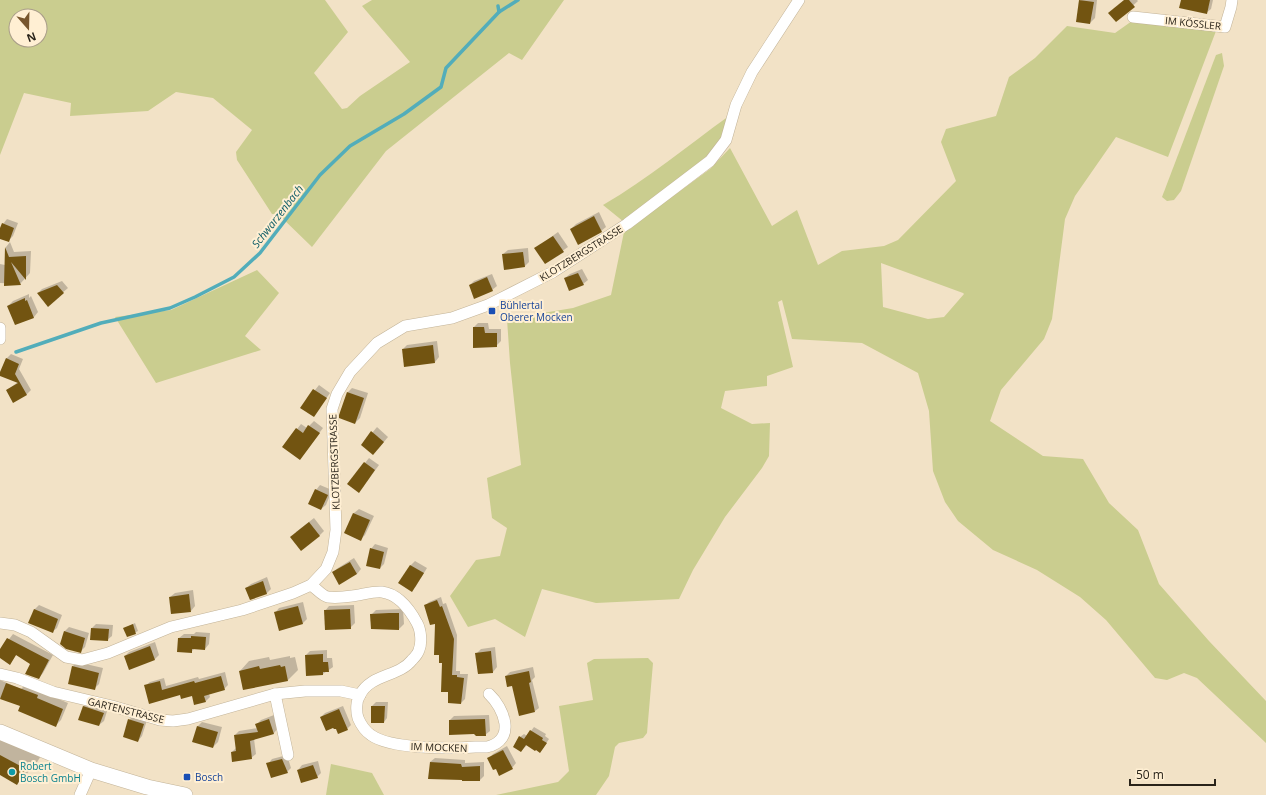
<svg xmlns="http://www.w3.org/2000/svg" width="1266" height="795" font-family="'Open Sans',sans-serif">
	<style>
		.green { fill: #cacd8f; fill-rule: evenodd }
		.shadow { fill: #0003 }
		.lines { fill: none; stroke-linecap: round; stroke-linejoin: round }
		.stream { stroke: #52adba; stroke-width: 3.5 }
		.building { fill: #725411 }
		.street-casing { stroke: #c2b398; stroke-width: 12 }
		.secondary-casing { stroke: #c2b398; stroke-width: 16 }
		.street { stroke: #fff; stroke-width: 11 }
		.secondary { stroke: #fff; stroke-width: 15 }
		.transit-dot { fill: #1a4fb4; stroke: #ffefd3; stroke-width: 1.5 }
		.culture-dot { fill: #0f9aa8; stroke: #ffefd3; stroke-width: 1.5 }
		.labels { text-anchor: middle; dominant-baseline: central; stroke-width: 4; stroke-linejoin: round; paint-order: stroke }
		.street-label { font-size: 10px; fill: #292319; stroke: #ffefd3 }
		.transit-label { font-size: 10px; fill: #164399; stroke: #ffefd3; text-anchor: start }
		.culture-label { font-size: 10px; fill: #0d838f; stroke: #ffefd3; text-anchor: start }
		.water-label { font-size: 11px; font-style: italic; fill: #0f5d67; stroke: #ffefd3 }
	</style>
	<rect width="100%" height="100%" fill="#f2e2c6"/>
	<g class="green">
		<path d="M0,0H325L348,32L314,73L342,109L347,108L360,96L410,62L362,6L372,0H564L522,60L509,53L386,151L312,247L278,214H272L237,160L236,152L252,130L213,98L176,92L148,111L70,116L71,103L24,93L0,155ZM16,16H40V40H16Z"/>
		<path d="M1132,21L1216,31L1168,157L1116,137L1075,196L1065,219L1052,319L1044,339L1001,390L990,421L1043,456L1083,459L1109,503L1138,530L1159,584L1209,641L1266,701V743L1197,678L1184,673L1167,680L1155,678L1106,620L1080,597L1037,570L993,550L958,521L945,502L933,471L929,411L918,373L862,343L792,339L782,300L778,302L793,367L767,376V386L725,391L721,408L752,424L770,423L769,456L762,468L725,517L693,570L679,599L596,603L542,589L525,637L495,619L468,627L450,596L476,560L500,556L507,528L492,518L487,478L521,465L510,363L507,319L573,308L611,295L624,232L710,169L730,148L772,226L797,210L818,265L842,251L884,246L898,240L956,181L941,142L946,129L996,116L1009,77L1035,58L1067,26L1115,33ZM881,263L963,293L964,294L944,317L928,319L883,307Z"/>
		<path d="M1222,53L1224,66L1181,191L1174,200L1167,201L1162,197L1216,55Z"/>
		<path d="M729,116L719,142L707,156L624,222L603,205C648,179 687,146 729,116Z"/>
		<path d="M257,270L279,293L245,336L261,350L156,383L115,317L171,310Z"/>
		<path d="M648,658L653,663L647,733L643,738L619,743L615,747L609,776L596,795H496L558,782L569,771L559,706L593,700L587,663L594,659Z"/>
		<path d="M331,764L372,773L384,795H326Z"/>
	</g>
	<g class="shadow">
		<path d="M1081,0H1097L1095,18L1090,23Z"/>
		<path d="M1125,0H1137L1138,1L1116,21Z"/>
		<path d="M1182,0H1213L1211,9L1206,13Z"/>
		<path d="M599,212L606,227L601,231L571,229L576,224Z"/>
		<path d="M7,219L18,223L13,236L8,241L0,238V231L3,224Z"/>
		<path d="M558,232L568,247L545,263L536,248Z"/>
		<path d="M10,242L14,252L31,251L30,273L20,284L0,283V264L5,265L6,247Z"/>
		<path d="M528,248L529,262L524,267L503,254L508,250Z"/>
		<path d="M582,269L588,280L583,284L565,278L570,274Z"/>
		<path d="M492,274L497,286L492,290L470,285L474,281Z"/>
		<path d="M62,281L68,288L48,305L38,293L42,289Z"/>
		<path d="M29,294V298L31,296L38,312L34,317L16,324L8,306L13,301Z"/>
		<path d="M478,323H488L489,329H501V341L496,346L474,327Z"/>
		<path d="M437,341L439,357L435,362L405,366L403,349L407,345Z"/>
		<path d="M11,354L23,359L19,369L31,390L27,394L14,401L7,390L18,382L0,375L6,359Z"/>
		<path d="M319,385L330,393L314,416L301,408Z"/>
		<path d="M352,388L368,393L360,418L355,423L348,392Z"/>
		<path d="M314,421L323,428L300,459L283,447L301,424L307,428Z"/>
		<path d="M377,427L388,437L378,449L362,445Z"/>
		<path d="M369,458L379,465L363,487L348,484Z"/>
		<path d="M320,485L332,490L326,505L321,509L316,490Z"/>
		<path d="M359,509L374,516L365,535L360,540L345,533L354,513Z"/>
		<path d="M314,518L324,531L319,536L296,532Z"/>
		<path d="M375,544L388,548L384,564L380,568L371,549Z"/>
		<path d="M354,558L361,569L357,574L333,572L338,568Z"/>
		<path d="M415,561L427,568L416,586L412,591L400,583L411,565Z"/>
		<path d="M267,577L271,589L267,593L250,599L246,588L251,584Z"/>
		<path d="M193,590L195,606L191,611L170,597L175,593Z"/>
		<path d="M441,597L443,604L446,603L457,635L456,671H460V674H468L465,699L461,703L449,691L436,622L425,606L429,602Z"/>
		<path d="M303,602L307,619L303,623L279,629L275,613L279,608Z"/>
		<path d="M39,605L62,615L57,628L52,632L34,610Z"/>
		<path d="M354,605L355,623L350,628L325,611L329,606Z"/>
		<path d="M403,609L404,624L399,629L372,628V614L376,610Z"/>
		<path d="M135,623L138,631L128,636L125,628Z"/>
		<path d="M96,624L113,625L112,636L107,640L92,628Z"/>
		<path d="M69,627L89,633L85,647L80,652L64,632Z"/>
		<path d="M196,632L210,633L209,644L205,649L195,648L191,652L179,638L184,634H194Z"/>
		<path d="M13,634L53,655L43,673L39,678L32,664L17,654L10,663L0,657V651Z"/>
		<path d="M155,642L159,655L155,659L129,668L125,656L129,652Z"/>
		<path d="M495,647L497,667L493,672L478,673L476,654L481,649Z"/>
		<path d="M327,650V658H332L333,667L323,674L307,675L306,655L310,651Z"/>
		<path d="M290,656V658L295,657L298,670L288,680L243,689L240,671L249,661L269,657L270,660Z"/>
		<path d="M77,662L103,668L99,684L94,689L72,667Z"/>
		<path d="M533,667L535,677L532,680L539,708L535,711L506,676L510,672Z"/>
		<path d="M225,672L228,685L224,689L209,694L210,697L206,701L193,695L181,694L150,702L145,686L150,682L164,678L166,686L198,677L199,679Z"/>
		<path d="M0,680L21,689L27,683L42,692L68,703L61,720L56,725L22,706L0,698Z"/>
		<path d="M88,702L108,708L104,721L99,725L83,707Z"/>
		<path d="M376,702H388L387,718L384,722H372V706Z"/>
		<path d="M343,706L351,725L347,729L336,727L321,717L325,713Z"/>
		<path d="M274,715L278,728L274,733L254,739L256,754L251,758L232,752L236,748L235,735L239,731L258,728L257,724L261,720Z"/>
		<path d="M489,715L490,731L485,735L450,720L454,716Z"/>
		<path d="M133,716L147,720L142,736L138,741L129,720Z"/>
		<path d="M202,722L222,727L218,742L213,747L194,741L198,726Z"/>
		<path d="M0,725L45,749L36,764L17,784L0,774Z"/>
		<path d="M534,727L546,734L545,736L549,739L543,748L527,745L521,751L520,737L524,734L527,736Z"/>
		<path d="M507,746L516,763L512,768L489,759L493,754Z"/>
		<path d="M287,755L291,768L287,772L268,764L272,759Z"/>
		<path d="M435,758L465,760V763L484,762V776L480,780L430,762Z"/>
		<path d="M318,761L321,773L317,777L298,770L302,765Z"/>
	</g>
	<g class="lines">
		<g class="stream">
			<path d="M498,6L499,12L518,0"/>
			<path d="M16,352L101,323L170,308L195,297L234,277L260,253L320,175L350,146L404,114L441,87L446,68L499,12"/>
		</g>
	</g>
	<g class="building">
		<path d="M1079,0L1094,2L1090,24L1076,22Z"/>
		<path d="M1124,0H1129L1135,7L1116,22L1108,13Z"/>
		<path d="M1181,0H1210L1207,14L1179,8Z"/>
		<path d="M594,216L602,232L578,245L570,229Z"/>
		<path d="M2,223L14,228L9,242L0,239V228Z"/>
		<path d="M553,236L564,252L545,264L534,248Z"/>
		<path d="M5,247L9,257L26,256V280L11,262L21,285L4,286Z"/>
		<path d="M523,252L525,267L504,270L502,254Z"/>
		<path d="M578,273L584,285L569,291L564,278Z"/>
		<path d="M487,277L493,291L474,299L469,285Z"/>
		<path d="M57,285L64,293L48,307L37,293Z"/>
		<path d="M25,298V301L27,300L34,318L15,325L7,306Z"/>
		<path d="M473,327H484L485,333H497V347L473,348Z"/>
		<path d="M433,345L435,363L404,367L402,349Z"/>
		<path d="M6,358L19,364L15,374L27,395L13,403L6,390L18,383L0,376V372Z"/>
		<path d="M313,389L327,398L314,417L300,408Z"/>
		<path d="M347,392L364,398L355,424L339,418V415Z"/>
		<path d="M308,425L320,433L300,460L282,447L296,428L303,433Z"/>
		<path d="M371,431L384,442L373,455L361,445Z"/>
		<path d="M364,462L375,470L359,493L347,484Z"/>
		<path d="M315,489L328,495L321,510L308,504Z"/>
		<path d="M353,513L370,520L361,541L344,533Z"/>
		<path d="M309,522L320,536L301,551L290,537Z"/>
		<path d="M370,548L384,552L380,569L366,566Z"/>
		<path d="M350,562L357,574L339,585L332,572Z"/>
		<path d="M410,565L424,573L412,592L398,583Z"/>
		<path d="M263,581L267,594L250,600L245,588Z"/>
		<path d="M189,594L191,612L171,614L169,597Z"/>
		<path d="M437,600L440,607L442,606L454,639L452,675H457V677L464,678L461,704L448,703V692H441L442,663H439V655H434L435,624L430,625L424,605Z"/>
		<path d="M298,606L303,624L279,631L274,612Z"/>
		<path d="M34,609L58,619L53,633L28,623Z"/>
		<path d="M350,609L351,629L325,630L324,610Z"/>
		<path d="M389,613H399V630L371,629L370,614Z"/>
		<path d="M133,624L136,634L127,637L123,628Z"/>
		<path d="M91,628L109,629L108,641L90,640Z"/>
		<path d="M64,631L85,638L81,653L66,649L60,644Z"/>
		<path d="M191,636L206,637L205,650L192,649V653L177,652L178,638H191Z"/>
		<path d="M7,638L49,660L39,679L25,674L30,664L16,655L10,665L0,658V649Z"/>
		<path d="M150,646L155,660L129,670L124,656Z"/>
		<path d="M491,651L493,673L478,674L475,653Z"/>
		<path d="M323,654V662H328L329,672H323V675L306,676L305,655Z"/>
		<path d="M280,665L281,667L285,666L288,681L243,690L239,671L259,666L260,669Z"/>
		<path d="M72,666L99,673L95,690L68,684Z"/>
		<path d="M529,671L531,682L529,683L535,712L519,716L512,686L507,687L505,676Z"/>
		<path d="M221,676L225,690L204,696L206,702L194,705L192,696L181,699L180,695L149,704L144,685L160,681L162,690L194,681L195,683Z"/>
		<path d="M6,683L38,695L37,698L63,709L56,727L18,711L20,706L0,699Z"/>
		<path d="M83,706L104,713L99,726L78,720Z"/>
		<path d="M371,706H385L384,723H371Z"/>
		<path d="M339,709L348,730L338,734L336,729H334L333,728L326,731L320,717Z"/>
		<path d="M128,719L144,724L138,742L123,737Z"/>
		<path d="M269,719L274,734L250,741L252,759L232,762L231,752L236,751L234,735L258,732L255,724Z"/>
		<path d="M485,719L486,736H476L474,734L449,735V720Z"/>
		<path d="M197,726L218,732L213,748L192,742Z"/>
		<path d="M530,730L543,738L542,740L547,743L540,753L536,750L535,751L526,745L521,752L513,747L519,736L524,739Z"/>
		<path d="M503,750L513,769L499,776L496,769L493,770L487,758Z"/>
		<path d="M0,755L26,769L17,785L0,775Z"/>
		<path d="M282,759L288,773L271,778L266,763Z"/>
		<path d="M430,762L461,764L462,767L480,766V781H462V780L428,779Z"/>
		<path d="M313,765L318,778L301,783L297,770Z"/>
	</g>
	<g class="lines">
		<defs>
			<g id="street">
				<path d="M1133,17L1225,27L1231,7L1232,0"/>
				<path d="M0,328V339"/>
				<path d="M311,585C316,588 322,596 328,597C336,598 345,597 352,596C361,595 374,591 382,592C398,594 410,610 417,623C421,630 422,643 419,650C418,654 414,658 412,660C399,677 370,674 360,695C356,701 356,711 358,718C361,725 365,731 371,735C390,749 451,749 475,747C479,747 483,747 487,747C517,740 504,708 489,694"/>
				<path d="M0,623L15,625L31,632L66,657L82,660L108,653L171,627L242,610L293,593L311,585L326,569L333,552L336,530L332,409L337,394L350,372L377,343L405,326L452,318L488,305L553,272L627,224L710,161L726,140L736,105L752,72L799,0"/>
				<path d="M0,674L17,678L53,692L112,706L160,720L173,721L188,719L275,694L305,691H341L360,695"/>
				<path d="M275,694L288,755"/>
				<path d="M80,795L91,770"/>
			</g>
			<path id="secondary" d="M0,732L91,770L147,787L185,795"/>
		</defs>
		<use href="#street" class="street-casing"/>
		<use href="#secondary" class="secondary-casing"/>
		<use href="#street" class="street"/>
		<use href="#secondary" class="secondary"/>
	</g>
	<g class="transit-dot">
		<rect x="488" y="307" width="8" height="8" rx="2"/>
		<rect x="183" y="773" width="8" height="8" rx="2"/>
	</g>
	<circle class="culture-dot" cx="12" cy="772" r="4"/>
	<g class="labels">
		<g class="street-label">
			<text transform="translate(1193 23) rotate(6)">IM KÖSSLER</text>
			<text transform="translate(581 253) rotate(-32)">KLOTZBERGSTRASSE</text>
			<text transform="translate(334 462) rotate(-92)">KLOTZBERGSTRASSE</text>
			<text transform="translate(126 710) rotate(14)">GARTENSTRASSE</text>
			<text transform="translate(439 747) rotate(2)">IM MOCKEN</text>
		</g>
		<g class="transit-label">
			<text x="500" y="305">Bühlertal<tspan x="500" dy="12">Oberer Mocken</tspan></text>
			<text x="195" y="777">Bosch</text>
		</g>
		<g class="culture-label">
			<text x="20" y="766">Robert<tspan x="20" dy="12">Bosch GmbH</tspan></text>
		</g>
		<g class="water-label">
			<text transform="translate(277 216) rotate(-52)">Schwarzenbach</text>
		</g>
	</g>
	<g transform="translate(28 28) rotate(160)"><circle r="19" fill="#ffefd3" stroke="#a99d89"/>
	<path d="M0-3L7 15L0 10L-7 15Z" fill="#77562d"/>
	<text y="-6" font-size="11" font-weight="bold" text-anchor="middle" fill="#292319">N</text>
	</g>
	<path d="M1130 779v6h85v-6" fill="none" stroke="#292319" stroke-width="2"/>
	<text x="1136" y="779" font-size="12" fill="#292319" stroke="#ffefd3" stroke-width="3" paint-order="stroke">50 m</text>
</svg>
